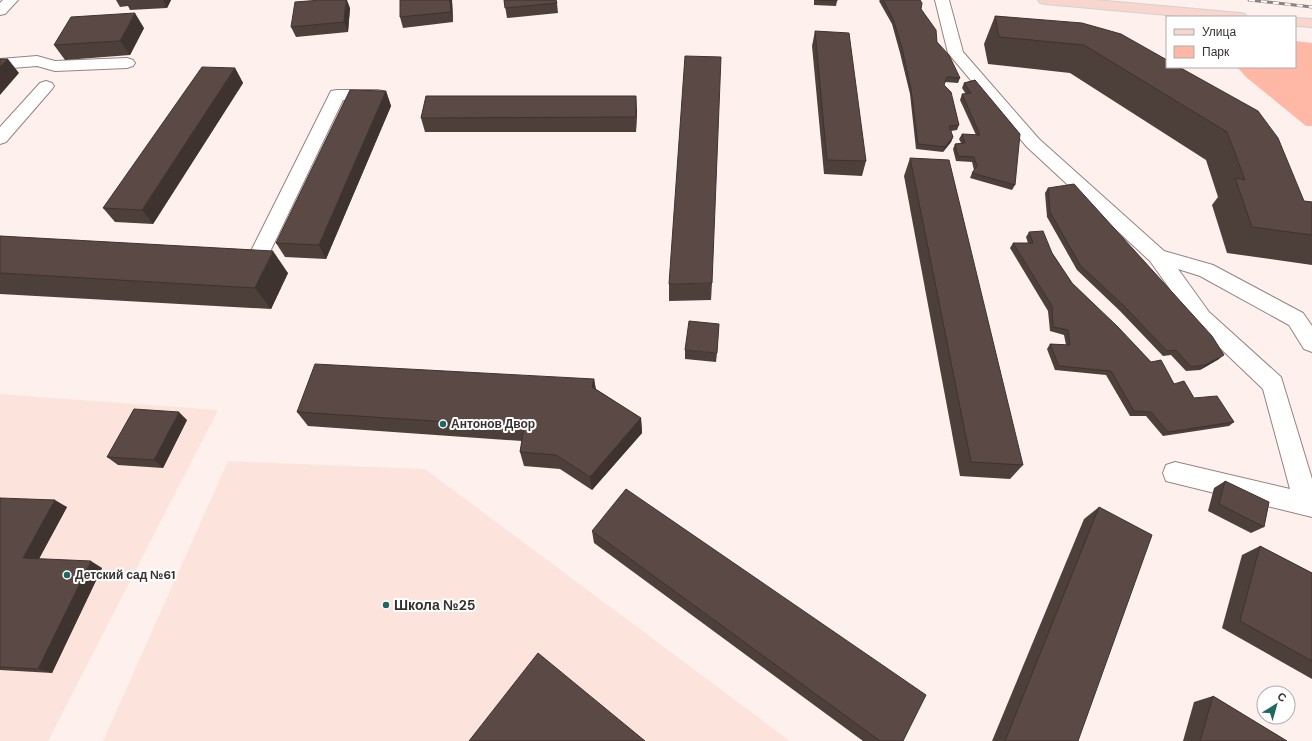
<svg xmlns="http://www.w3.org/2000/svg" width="1312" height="741" font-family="'DM Sans',sans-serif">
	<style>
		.built { fill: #fce4dd }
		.green { fill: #feb8a5 }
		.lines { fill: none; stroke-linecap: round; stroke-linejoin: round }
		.minor-casing { stroke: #96837e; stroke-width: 2 }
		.major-casing { stroke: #d3d1d1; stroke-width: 2 }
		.minor { fill: #fff; fill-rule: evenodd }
		.major { fill: #f9d6cd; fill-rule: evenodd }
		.rail-casing { stroke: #8b817e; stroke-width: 3 }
		.rail { stroke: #fff; stroke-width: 2; stroke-dasharray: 6; stroke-linecap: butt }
		.wall { fill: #4d3f3a }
		.shaded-wall { fill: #3f3330 }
		.building { fill: #5a4944; stroke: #3f3330 }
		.poi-dot { fill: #1e6861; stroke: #fff; stroke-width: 1.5 }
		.labels { text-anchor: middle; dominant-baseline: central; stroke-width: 4; stroke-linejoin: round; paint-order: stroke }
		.poi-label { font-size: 12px; font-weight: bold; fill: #38302d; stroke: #fff; text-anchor: start }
		.near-poi-label { font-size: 14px; font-weight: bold; fill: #38302d; stroke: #fff; text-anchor: start }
	</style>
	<rect width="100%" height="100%" fill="#fef1ed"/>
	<g class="built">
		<path d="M0,394L218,410L48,741H0Z"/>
		<path d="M228,461L425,469L790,741H103Z"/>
	</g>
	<path class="green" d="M1295,41L1312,43V126H1306L1246,77L1237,67H1295Z"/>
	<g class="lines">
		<defs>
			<g id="minor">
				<path d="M3,0H18L5,14L0,15V3Z"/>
				<path d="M935,0H949L963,52L1039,139L1164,251L1213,265L1303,313L1312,326V352L1304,349L1289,325L1200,276L1178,269L1209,312L1281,377L1312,479V517L1166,481L1163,473L1166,465L1175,462L1290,489L1263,389L1195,324L1150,261L1027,147L948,53Z"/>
				<path d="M37,56L55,61L127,58L133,60L135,63L133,66L127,68L55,71L37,66L0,69V59Z"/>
				<path d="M46,81L52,83L54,86L52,89L6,142L0,144V127L40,83Z"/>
				<path d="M337,90H377L383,91L385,95L383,99L377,100H343L267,258L260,260L253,258L250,253L331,91Z"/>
			</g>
			<g id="major">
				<path d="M1038,0H1095L1240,13L1245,14L1247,17H1189L1045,4L1040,3Z"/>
				<path d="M1295,18L1312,19V27L1295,26Z"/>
			</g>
		</defs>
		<use href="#minor" class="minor-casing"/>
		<use href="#major" class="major-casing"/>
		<use href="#minor" class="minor"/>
		<use href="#major" class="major"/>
		<defs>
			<path id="rail" d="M1249,0L1312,7"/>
		</defs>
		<use href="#rail" class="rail-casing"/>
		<use href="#rail" class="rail"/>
	</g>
	<g class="wall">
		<path d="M116,0H171L167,8L130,10L128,6L120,7Z"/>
		<path d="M452,0L453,22L403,28L400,17Z"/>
		<path d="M504,0L557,3L558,13L507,18Z"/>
		<path d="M814,0H837V1L836,6L814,5Z"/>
		<path d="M880,0H920L921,9L937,42L960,78L958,83L945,82L944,85L959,125L957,130L951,131L953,137L951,142L943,152L916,149L910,94L900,53L892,24L879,1Z"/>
		<path d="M350,8L348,32L296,37L291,27Z"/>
		<path d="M995,16L1121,34L1304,201L1312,202V265L1227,253L1212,205L1218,197L1206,160L1070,73L988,64L984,44Z"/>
		<path d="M144,28L130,55L65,60L54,45Z"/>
		<path d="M815,31L866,161L862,176L824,174L812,46Z"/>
		<path d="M235,68L243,83L153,224L115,222L103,208Z"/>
		<path d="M975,80L1015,185L1012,190L970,178L972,173L974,170L972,162L956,161L953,149L955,144L961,143L959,139L962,134L976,135L960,100L962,94H966L962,88L964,83Z"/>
		<path d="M386,91L391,106L326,259L285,257L276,243Z"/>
		<path d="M637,110L636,132H425L421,118Z"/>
		<path d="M910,158L1023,465L1010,479L960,476L904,176Z"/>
		<path d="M1048,188L1219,359L1200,370L1186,371L1171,355L1163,356L1120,311L1077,270L1047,217L1045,193Z"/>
		<path d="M1029,232L1052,253L1072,283L1151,362L1174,384L1194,398L1234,422L1229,426L1163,436L1146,416H1130L1106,375L1055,370L1047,349L1050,344L1066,345L1064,335L1050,331L1048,311L1010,248L1013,243H1028L1026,237Z"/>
		<path d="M0,236L288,273L271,309L0,294Z"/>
		<path d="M712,283L711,300L669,301V284Z"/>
		<path d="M685,350L717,353L716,362L685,359Z"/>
		<path d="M594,379L596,389L641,418L642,433L592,490L560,469L524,466L520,452L522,441L308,426L297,412Z"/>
		<path d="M187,420L163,468L118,465L107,457Z"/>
		<path d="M1225,481L1264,527L1251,533L1208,511L1214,488Z"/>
		<path d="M0,498L67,507L39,559L102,568L52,673L0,670Z"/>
		<path d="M1099,507L1078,741H992L1084,519Z"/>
		<path d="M592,531L903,741H863L594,543Z"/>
		<path d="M1260,546L1312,573V679L1222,628L1242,555Z"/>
		<path d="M1213,696L1287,741H1183L1194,702Z"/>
	</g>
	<g class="shaded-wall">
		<path d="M163,0H171L167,8Z"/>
		<path d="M346,0H347L350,8L348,32L344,22Z"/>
		<path d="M450,0H452L453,22L451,12Z"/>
		<path d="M135,13L144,28L130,55L120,41Z"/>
		<path d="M8,59L19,73L0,95V67Z"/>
		<path d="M235,68L243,83L153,224L142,210Z"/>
		<path d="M386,91L391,106L326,259L319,245Z"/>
		<path d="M636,96L637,110L636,132Z"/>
		<path d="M953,137L951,142L943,152L945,147Z"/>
		<path d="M273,251L288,273L271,309L255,288Z"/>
		<path d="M1224,355L1219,359L1200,370L1205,365Z"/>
		<path d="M594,379L596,394L592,387Z"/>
		<path d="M179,412L187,420L163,468L154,460Z"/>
		<path d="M641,418L642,433L592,490L590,477Z"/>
		<path d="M55,500L67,507L36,564L23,558Z"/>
		<path d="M91,561L102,568L52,673L38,669Z"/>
	</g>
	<g class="building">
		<path d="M321,0H346L344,22L291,27L295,2Z"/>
		<path d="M400,0H450L451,12L400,17Z"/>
		<path d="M504,0H556L557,3L505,8Z"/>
		<path d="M817,0H837V1Z"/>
		<path d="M883,0H920L922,3L921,9L936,30L937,42L949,55L960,78L947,77L944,85L951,92L959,125L949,126L953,137L945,147L918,144L911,89L902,48L893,19Z"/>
		<path d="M135,13L120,41L54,45L71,17Z"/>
		<path d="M995,16L1082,23L1121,34L1167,60V67H1179L1258,111L1278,138L1304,201L1312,202V235L1252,227L1235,178L1245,180L1227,132L1084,45L999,37Z"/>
		<path d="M815,31L849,33L866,161L827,160Z"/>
		<path d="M685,56L721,57L712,283L669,284Z"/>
		<path d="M0,59H8L0,67Z"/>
		<path d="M202,67L235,68L142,210L103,208Z"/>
		<path d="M975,80L1020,134L1015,185L972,173L977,166L974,157L958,156L955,144L965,143L962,134L980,135L962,94L971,93L964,83Z"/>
		<path d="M350,90L386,91L319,245L276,243Z"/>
		<path d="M426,96H636V117L421,118Z"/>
		<path d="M910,158L949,160L1023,465L971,462Z"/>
		<path d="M1074,184L1212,336L1224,355L1205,365L1191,367L1176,350L1167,351L1124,306L1080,265L1050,212L1048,188Z"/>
		<path d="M1043,231L1052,253L1072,283L1118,327L1151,362L1161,360L1174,384L1184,381L1194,398L1217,396L1234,422L1168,432L1151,412L1134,411L1111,371L1059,366L1050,344L1070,345L1068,330L1053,327L1052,306L1013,243H1033L1029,232Z"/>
		<path d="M0,236L273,251L255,288L0,273Z"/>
		<path d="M689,321L719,324L717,353L685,350Z"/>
		<path d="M315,364L594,379L592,387L641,418L590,477L556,455L520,452L524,427L297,412Z"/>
		<path d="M134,409L179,412L154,460L107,457Z"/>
		<path d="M1225,481L1269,502L1264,527L1219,504Z"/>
		<path d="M626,489L926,695L903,741H880L592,531Z"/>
		<path d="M0,498L55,500L23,558L91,561L38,669L0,667Z"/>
		<path d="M1099,507L1152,535L1078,741H1005Z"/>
		<path d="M1260,546L1312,573V661L1240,621Z"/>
		<path d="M538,653L645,741H469Z"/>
		<path d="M1213,696L1287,741H1200Z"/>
	</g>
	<g class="poi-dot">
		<circle cx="443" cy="424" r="4"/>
		<circle cx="67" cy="575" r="4"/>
		<circle cx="386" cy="605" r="4"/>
	</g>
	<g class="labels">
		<g class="poi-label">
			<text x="451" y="424">Антонов Двор</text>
			<text x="75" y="575">Детский сад №61</text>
		</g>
		<g class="near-poi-label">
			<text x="394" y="605">Школа №25</text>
		</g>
	</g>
	<rect x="1166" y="16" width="130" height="52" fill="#ffffff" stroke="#afacab"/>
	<rect x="1174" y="29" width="20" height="6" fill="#f9d6cd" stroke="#afacab"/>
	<text x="1202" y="36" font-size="12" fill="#38302d">Улица</text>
	<rect x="1174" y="46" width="20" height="12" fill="#feb8a5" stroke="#afacab"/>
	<text x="1202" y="56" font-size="12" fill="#38302d">Парк</text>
	<g transform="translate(1276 705) rotate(37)"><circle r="19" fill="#ffffff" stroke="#afacab"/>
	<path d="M0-3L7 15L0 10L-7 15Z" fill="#1e6861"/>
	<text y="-6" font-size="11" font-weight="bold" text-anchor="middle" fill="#38302d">С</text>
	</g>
</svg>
